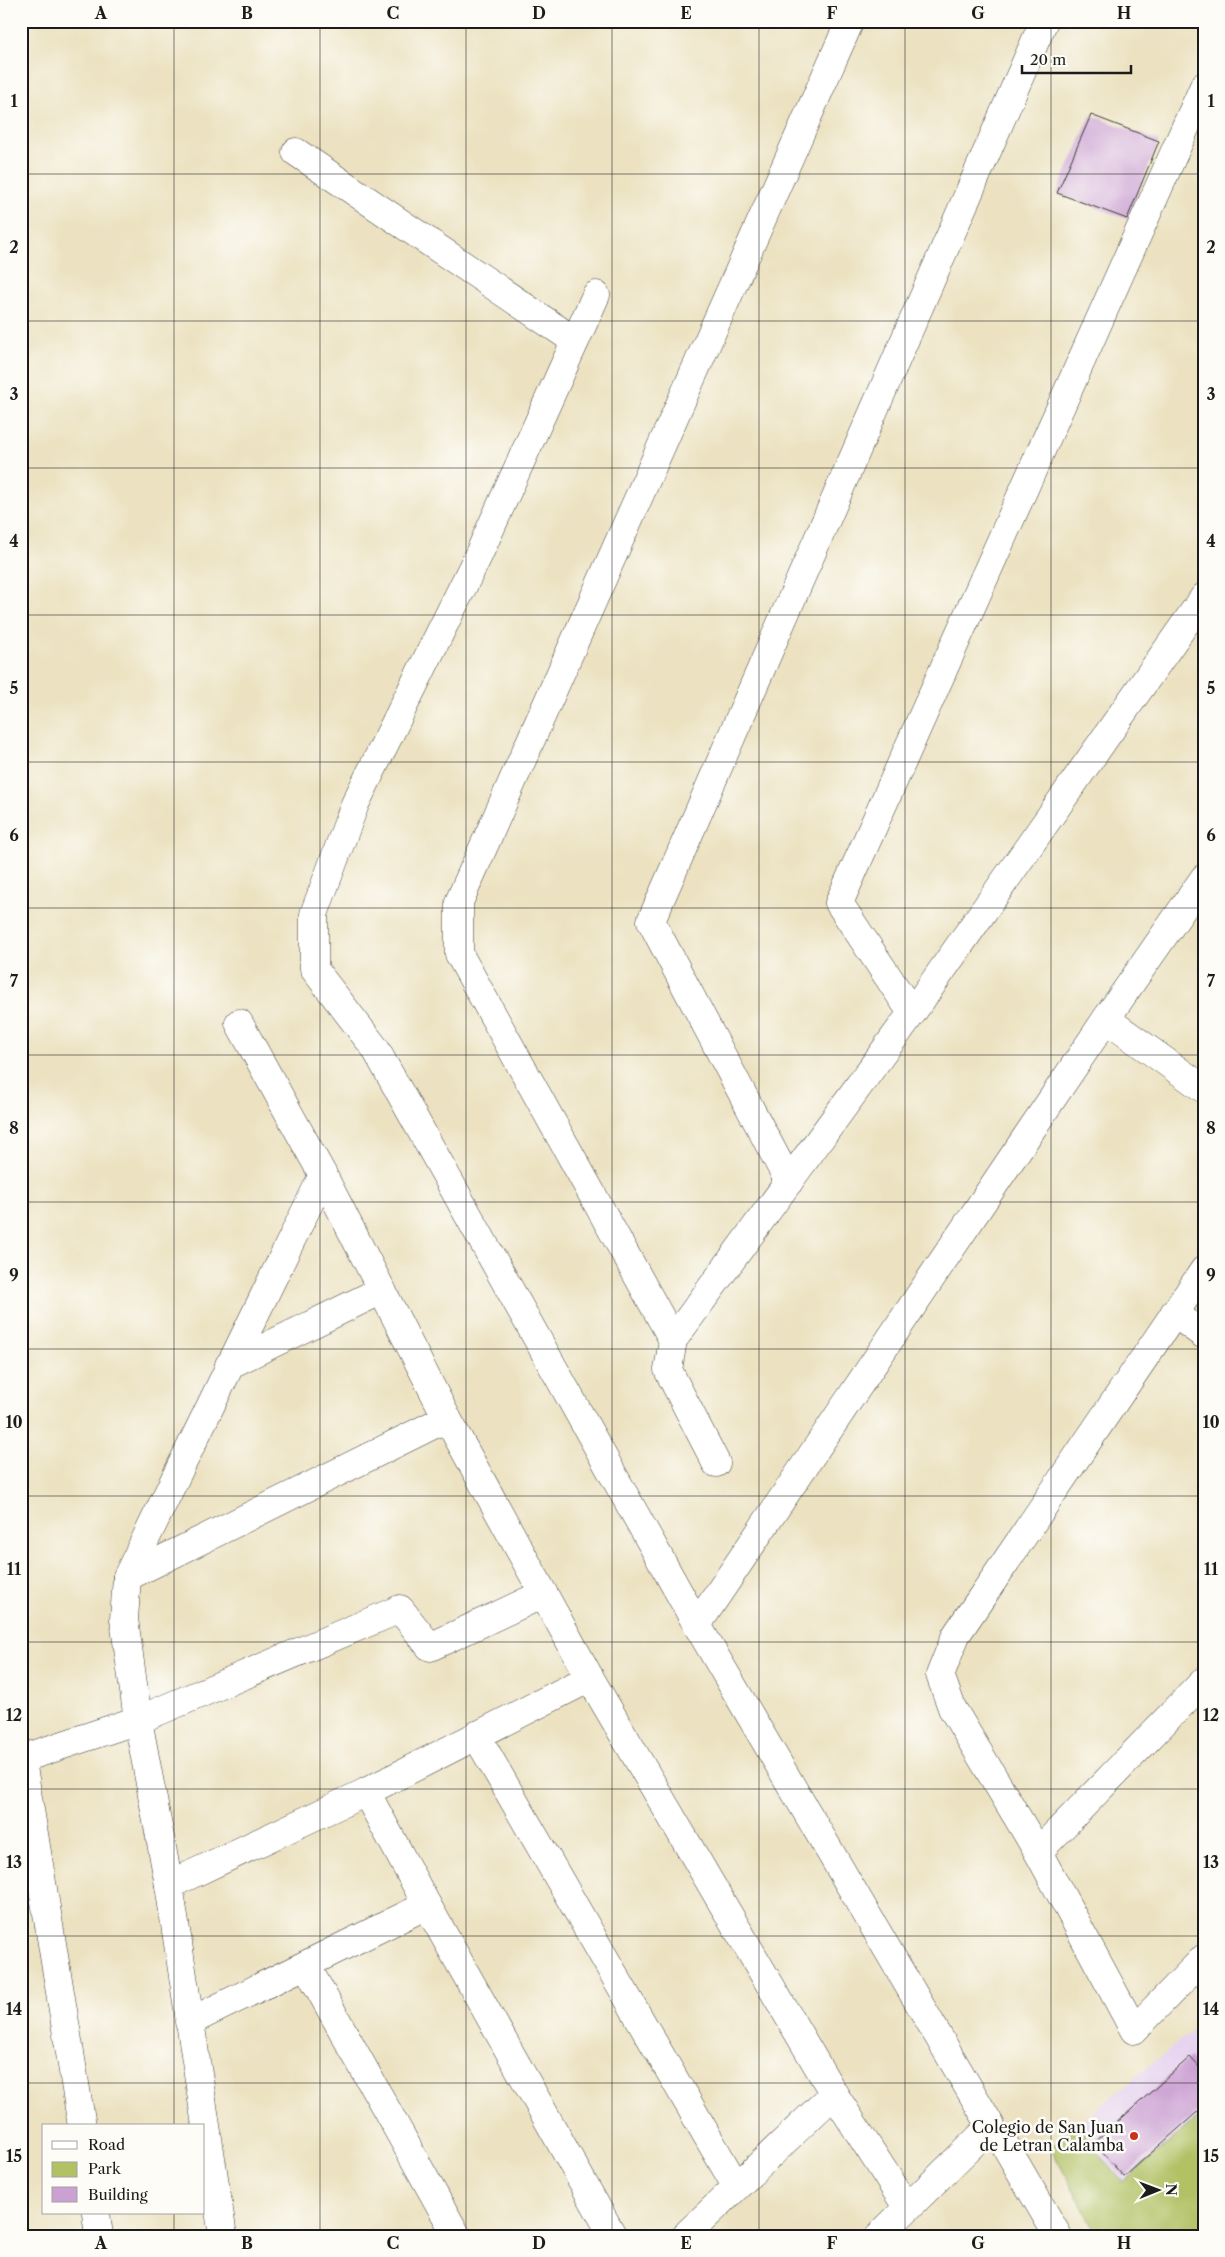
<svg xmlns="http://www.w3.org/2000/svg" width="1225" height="2257" font-family="'Libre Caslon Text',serif">
	<style>
		.built { fill: #e6d3f0 }
		.green { fill: #b1c164; stroke: #666e40 }
		.building { fill: #cba0d3 }
		.lines { fill: none; stroke-linecap: round; stroke-linejoin: round }
		.minor-casing { stroke: #3b3a35; stroke-width: 29 }
		.major-casing { stroke: #3b3a35; stroke-width: 29 }
		.minor { stroke: #fff; stroke-width: 28 }
		.major { stroke: #fff; stroke-width: 28 }
		.grid { fill: none; stroke: #1c1c1c; stroke-width: 1; stroke-opacity: 0.55 }
		.poi-dot { fill: #c8321e; stroke: #fdfcf7; stroke-width: 2 }
		.labels { text-anchor: middle; dominant-baseline: central; stroke-width: 5; stroke-linejoin: round; paint-order: stroke }
		.poi-label { font-size: 16px; fill: #1c1c1c; stroke: #fdfcf7; text-anchor: end }
		.neatline { fill: none; stroke: #1c1c1c; stroke-width: 2 }
		.grid-label { font-size: 16px; text-anchor: middle; font-weight: bold; fill: #1c1c1c }
	</style>
	<rect width="100%" height="100%" fill="#fdfcf7"/>
	<filter id="ink" filterUnits="userSpaceOnUse"><feTurbulence type="fractalNoise" baseFrequency=".02" numOctaves="2"/><feDisplacementMap in="SourceGraphic" scale="10" xChannelSelector="R" yChannelSelector="G"/><feConvolveMatrix kernelMatrix="1 2 1 2 8 2 1 2 1" color-interpolation-filters="sRGB"/></filter>
	<filter id="wash" filterUnits="userSpaceOnUse"><feTurbulence type="fractalNoise" baseFrequency=".0096" numOctaves="4" result="noise"/><feDisplacementMap in="SourceGraphic" scale="20" xChannelSelector="R" yChannelSelector="G"/><feGaussianBlur stdDeviation="1.12" result="paint"/><feColorMatrix in="noise" values="0 0 0 0 0 0 0 0 0 0 0 0 0 0 0 0 0 1.4 0 .05"/><feComposite in="paint" operator="in"/></filter>
	<g filter="url(#wash)">
		<rect width="100%" height="100%" fill="#ece2c1"/>
		<path class="built" d="M1204,2021V2236H1099L1050,2147Z"/>
		<path class="green" d="M1204,2112V2236H1099L1050,2147L1078,2124L1092,2146L1123,2182Z"/>
		<g id="blocks">
			<g class="building">
				<path d="M1091,115L1159,141L1127,219L1057,193Z"/>
				<path d="M1190,2057L1204,2072V2106L1124,2177L1094,2143Z"/>
			</g>
		</g>
	</g>
	<g filter="url(#ink)">
		<use href="#blocks" fill-opacity="0" stroke="#3b3a35" stroke-width="1"/>
		<g class="lines">
			<defs>
				<g id="minor">
					<path d="M296,152L575,341"/>
					<path d="M596,295L478,556L355,804L314,914V969L375,1048L697,1625L991,2126L879,2236"/>
					<path d="M912,1013L839,903L1204,86"/>
					<path d="M1106,1019L1204,1089"/>
					<path d="M239,1023L323,1175L447,1418L590,1678L834,2094L907,2207"/>
					<path d="M789,1182L651,921L1044,21"/>
					<path d="M1204,1270L956,1635L940,1675L952,1708L1038,1852L1134,2030L1204,1958"/>
					<path d="M1174,1313L1204,1335"/>
					<path d="M673,1340L459,954V902L850,21"/>
					<path d="M229,1365L382,1290"/>
					<path d="M716,1463L668,1370L673,1340L912,1013L1204,597"/>
					<path d="M127,1577L447,1418"/>
					<path d="M697,1625L1106,1019L1204,878"/>
					<path d="M476,1735L736,2186"/>
					<path d="M21,1759L138,1720L400,1609L430,1647L543,1594"/>
					<path d="M366,1792L427,1905L613,2236"/>
					<path d="M1038,1852L1204,1681"/>
					<path d="M169,1885L366,1792L590,1678"/>
					<path d="M306,1965L457,2236"/>
					<path d="M189,2022L427,1905"/>
					<path d="M1002,2140L1058,2236"/>
					<path d="M223,2236L169,1885L138,1720L124,1619L127,1577L323,1175"/>
					<path d="M685,2236L834,2094"/>
				</g>
				<g id="major">
					<path d="M21,1755L82,2126"/>
					<path d="M96,2213L99,2236"/>
				</g>
			</defs>
			<use href="#minor" class="minor-casing"/>
			<use href="#major" class="major-casing"/>
			<use href="#minor" class="minor"/>
			<use href="#major" class="major"/>
		</g>
	</g>
	<path class="grid" d="M174,21V2126M320,21V2236M466,21V2236M612,21V2236M759,21V2236M905,21V2236M1051,21V2236M21,174H1204M21,321H1204M21,468H1204M21,615H1204M21,762H1204M21,908H1204M21,1055H1204M21,1202H1204M21,1349H1204M21,1496H1204M21,1642H1204M21,1789H1204M21,1936H1204M21,2083H1204M174,2213V2236"/>
	<circle class="poi-dot" cx="1134" cy="2136" r="5"/>
	<g class="labels">
		<g class="poi-label">
			<text x="1124" y="2127">Colegio de San Juan<tspan x="1124" dy="18">de Letran Calamba</tspan></text>
		</g>
	</g>
	<rect width="1225" height="2257" fill="none" stroke="#fdfcf7" stroke-width="55"/>
	<rect x="42" y="2124" width="162" height="90" fill="#fdfcf7" stroke="#a3a29f"/>
	<rect x="52" y="2141" width="25" height="8" fill="#ffffff" stroke="#a3a29f"/>
	<text x="88" y="2150" font-size="15" fill="#1c1c1c">Road</text>
	<rect x="52" y="2162" width="25" height="15" fill="#b1c164" stroke="#a3a29f"/>
	<text x="88" y="2174" font-size="15" fill="#1c1c1c">Park</text>
	<rect x="52" y="2187" width="25" height="15" fill="#cba0d3" stroke="#a3a29f"/>
	<text x="88" y="2200" font-size="15" fill="#1c1c1c">Building</text>
	<g transform="translate(1158 2190) rotate(89)" stroke="#fdfcf7" stroke-width="4" paint-order="stroke">
	<path d="M0-4L9 19L0 12L-9 19Z" fill="#1c1c1c"/>
	<text y="-8" font-size="14" font-weight="bold" text-anchor="middle" fill="#1c1c1c">N</text>
	</g>
	<path d="M1022 65v8h109v-8" fill="none" stroke="#1c1c1c" stroke-width="2.5"/>
	<text x="1030" y="65" font-size="15" fill="#1c1c1c" stroke="#fdfcf7" stroke-width="4" paint-order="stroke">20 m</text>
	<rect x="28" y="28" width="1170" height="2202" class="neatline"/>
	<g class="grid-label">
		<text x="101" y="19">A</text>
		<text x="247" y="19">B</text>
		<text x="393" y="19">C</text>
		<text x="539" y="19">D</text>
		<text x="686" y="19">E</text>
		<text x="832" y="19">F</text>
		<text x="978" y="19">G</text>
		<text x="1124" y="19">H</text>
		<text x="14" y="107">1</text>
		<text x="1211" y="107">1</text>
		<text x="14" y="253">2</text>
		<text x="1211" y="253">2</text>
		<text x="14" y="400">3</text>
		<text x="1211" y="400">3</text>
		<text x="14" y="547">4</text>
		<text x="1211" y="547">4</text>
		<text x="14" y="694">5</text>
		<text x="1211" y="694">5</text>
		<text x="14" y="841">6</text>
		<text x="1211" y="841">6</text>
		<text x="14" y="987">7</text>
		<text x="1211" y="987">7</text>
		<text x="14" y="1134">8</text>
		<text x="1211" y="1134">8</text>
		<text x="14" y="1281">9</text>
		<text x="1211" y="1281">9</text>
		<text x="14" y="1428">10</text>
		<text x="1211" y="1428">10</text>
		<text x="14" y="1575">11</text>
		<text x="1211" y="1575">11</text>
		<text x="14" y="1721">12</text>
		<text x="1211" y="1721">12</text>
		<text x="14" y="1868">13</text>
		<text x="1211" y="1868">13</text>
		<text x="14" y="2015">14</text>
		<text x="1211" y="2015">14</text>
		<text x="14" y="2162">15</text>
		<text x="1211" y="2162">15</text>
		<text x="101" y="2249">A</text>
		<text x="247" y="2249">B</text>
		<text x="393" y="2249">C</text>
		<text x="539" y="2249">D</text>
		<text x="686" y="2249">E</text>
		<text x="832" y="2249">F</text>
		<text x="978" y="2249">G</text>
		<text x="1124" y="2249">H</text>
	</g>
</svg>
